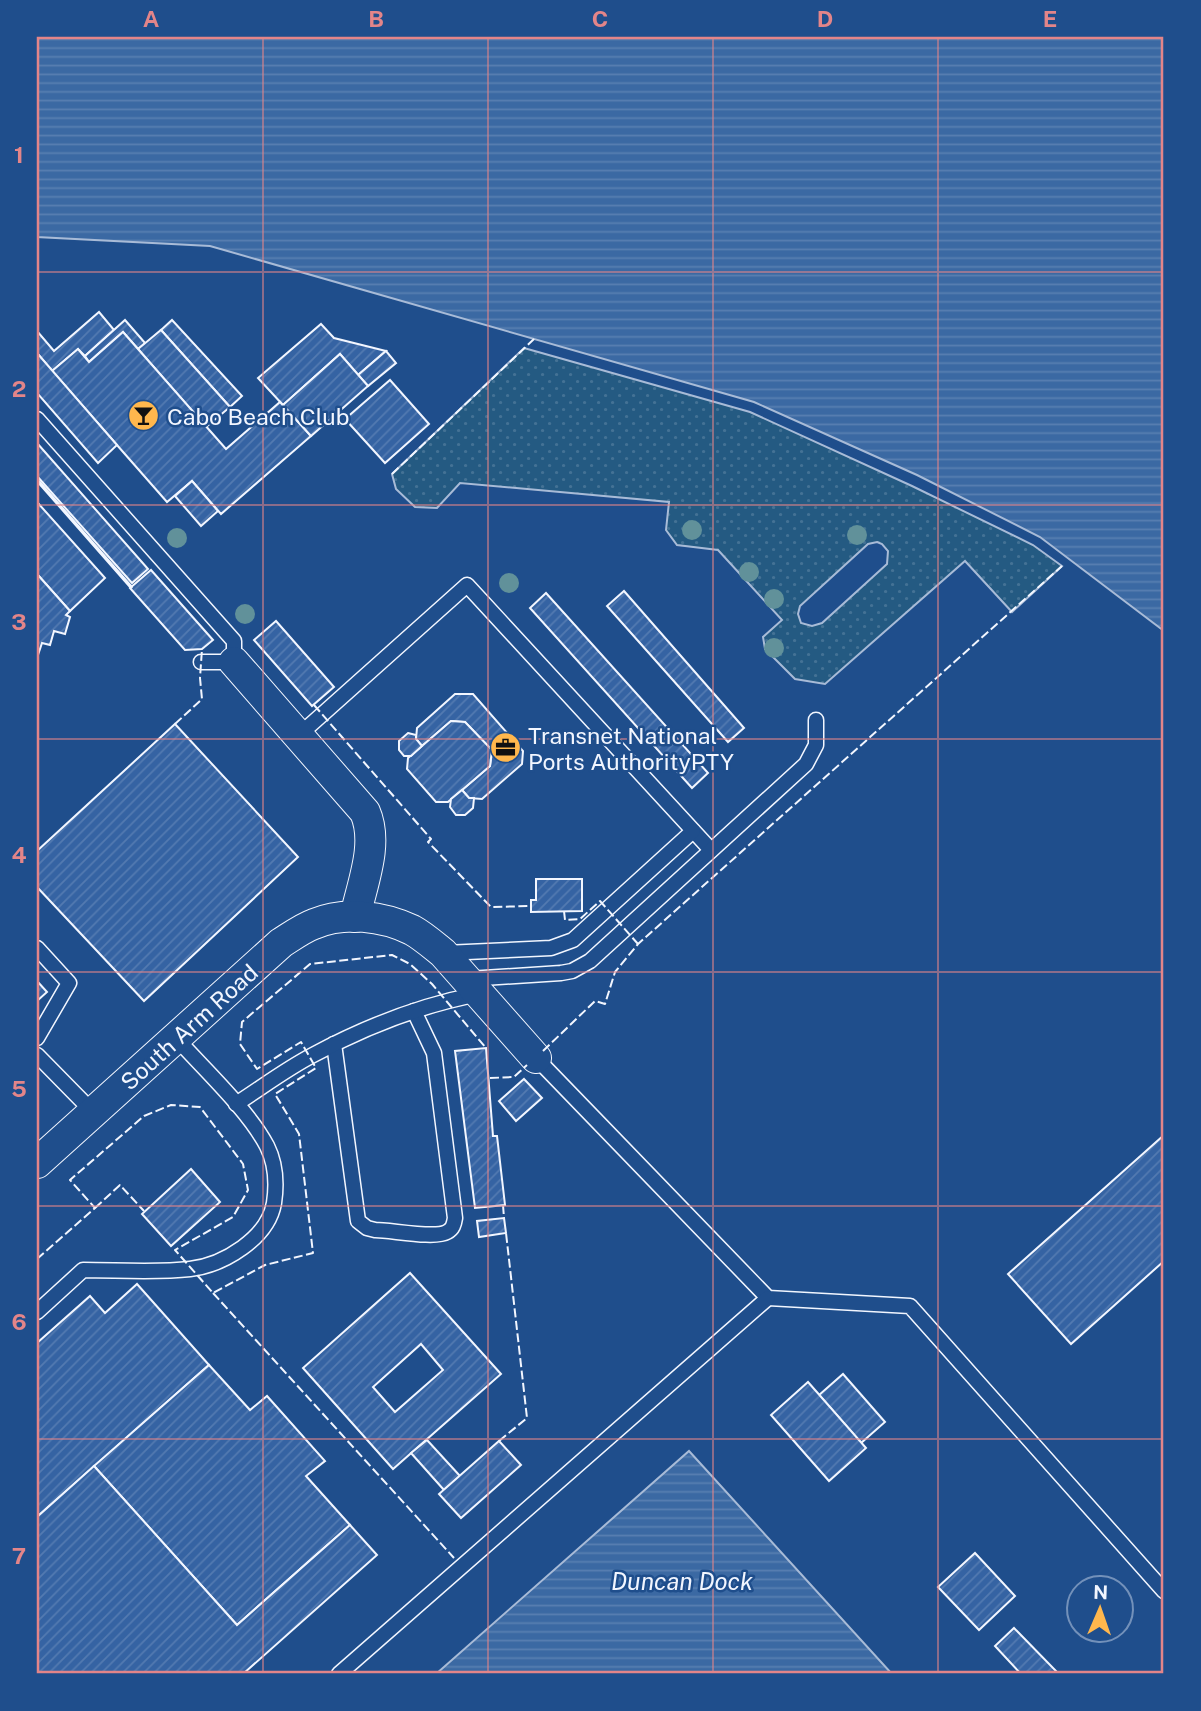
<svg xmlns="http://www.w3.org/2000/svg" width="1201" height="1711" font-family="'Public Sans',sans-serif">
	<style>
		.grass { fill: url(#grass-dots); stroke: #a8bbd7; stroke-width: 2; fill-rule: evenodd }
		.water { fill: url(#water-rules); stroke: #a8bbd7; stroke-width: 2 }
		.building { fill: url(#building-hatch); stroke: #f2f6ff; stroke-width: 2; fill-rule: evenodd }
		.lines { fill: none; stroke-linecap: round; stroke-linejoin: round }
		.service-casing { stroke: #f2f6ff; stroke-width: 17 }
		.minor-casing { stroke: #f2f6ff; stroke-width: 32 }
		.service { stroke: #1f4e8c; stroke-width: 14 }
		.minor { stroke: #1f4e8c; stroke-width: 30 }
		.fence { stroke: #f2f6ff; stroke-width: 2; stroke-dasharray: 9 3.5; stroke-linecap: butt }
		.wall { stroke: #f2f6ff; stroke-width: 3.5 }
		.tree { fill: #61919a }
		.grid { fill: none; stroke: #e38589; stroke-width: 2; stroke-opacity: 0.55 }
		.labels { text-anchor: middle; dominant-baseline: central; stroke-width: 5; stroke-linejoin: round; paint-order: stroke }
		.poi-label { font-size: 23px; fill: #f2f6ff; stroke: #1f4e8c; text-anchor: start }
		.street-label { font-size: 23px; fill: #f2f6ff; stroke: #1f4e8c }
		.water-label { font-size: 24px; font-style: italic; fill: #f2f6ff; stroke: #1f4e8c }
		.neatline { fill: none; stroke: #e38589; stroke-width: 2.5 }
		.grid-label { font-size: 23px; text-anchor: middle; font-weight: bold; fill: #e38589 }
	</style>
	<defs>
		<pattern id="grass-dots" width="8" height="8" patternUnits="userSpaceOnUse" patternTransform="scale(1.75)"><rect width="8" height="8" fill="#245a82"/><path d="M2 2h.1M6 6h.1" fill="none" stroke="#447295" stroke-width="1.8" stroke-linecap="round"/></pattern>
		<pattern id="water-rules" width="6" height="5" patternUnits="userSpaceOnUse" patternTransform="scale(1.75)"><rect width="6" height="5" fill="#3b69a3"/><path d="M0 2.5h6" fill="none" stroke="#587fb1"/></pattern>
		<pattern id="building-hatch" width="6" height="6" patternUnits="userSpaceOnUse" patternTransform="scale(1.75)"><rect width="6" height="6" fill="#3563a3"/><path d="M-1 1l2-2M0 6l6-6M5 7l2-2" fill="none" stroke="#537ab1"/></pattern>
	</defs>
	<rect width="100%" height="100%" fill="#1f4e8c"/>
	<path class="grass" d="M524,348L750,412L912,486L1033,545L1062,566L1012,612L965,561L825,684L795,679L765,649L763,637L782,620L718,550L677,545L666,530L669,502L460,483L437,508L415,507L396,489L392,474ZM877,542L882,544L888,551L887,564L822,623L812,626L801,623L798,614L800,606L868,544Z"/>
	<g class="water">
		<path d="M37,37H1164V631L1040,537L917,475L754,402L210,246L37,237Z"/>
		<path d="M689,1451L892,1674H436Z"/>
	</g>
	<g class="building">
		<path d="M99,312L114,330L85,356L78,349L52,371L37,353V331L54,351Z"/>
		<path d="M125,320L145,343L138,349L123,332L89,362L85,356Z"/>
		<path d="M172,320L242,396L230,407L161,330Z"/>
		<path d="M321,324L334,338L386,351L358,375L340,354L283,405L258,378Z"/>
		<path d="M161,330L230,407L206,427L138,349Z"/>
		<path d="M123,332L226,449L280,402L311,436L221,514L192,481L167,502L52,371L78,349L89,362Z"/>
		<path d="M386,351L396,363L368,386L358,375Z"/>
		<path d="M37,353L117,445L98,463L37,393Z"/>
		<path d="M340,354L368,386L311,436L283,405Z"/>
		<path d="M390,380L429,424L385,463L345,419Z"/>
		<path d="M37,443L148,569L132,583L37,476Z"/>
		<path d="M192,481L218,511L201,526L175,496Z"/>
		<path d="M37,502L105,578L70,611L37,574Z"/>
		<path d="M151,570L213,640L202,649L185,650L130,588Z"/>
		<path d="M37,574L70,611L66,615L70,617L65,634L54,631L50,645L42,643L37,658Z"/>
		<path d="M624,591L744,728L728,742L607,606Z"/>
		<path d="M546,593L708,773L692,788L530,608Z"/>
		<path d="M276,621L334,687L312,706L254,640Z"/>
		<path d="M455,694H473L523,751L522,764L482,799L469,798L462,790L490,766L492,750L465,722L451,721L422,746L416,739L417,728Z"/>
		<path d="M451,721L465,722L492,750L490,766L448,802H436L407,769L408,758Z"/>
		<path d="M175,724L298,857L144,1001L37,887V851Z"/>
		<path d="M408,733L416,735V739L422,746L411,756H404L399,750V741Z"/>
		<path d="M462,790L469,798H474L473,808L465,815H456L450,807L451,799Z"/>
		<path d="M536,879H582V911L531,912V900H536Z"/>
		<path d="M37,981L47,992L37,1001Z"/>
		<path d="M486,1048L493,1136H497L505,1205L475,1208L455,1051Z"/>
		<path d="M524,1079L542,1098L516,1121L499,1101Z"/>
		<path d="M1164,1135V1261L1071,1344L1008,1274Z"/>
		<path d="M191,1169L220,1202L171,1246L142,1214Z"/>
		<path d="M504,1218L506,1233L479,1237L477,1221Z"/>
		<path d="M410,1273L501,1374L393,1469L303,1368ZM421,1344L443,1370L395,1412L373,1387Z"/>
		<path d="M137,1284L209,1365L37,1517V1343L90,1296L105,1313Z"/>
		<path d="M209,1365L250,1410L267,1396L325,1461L306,1476L350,1525L237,1625L94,1466Z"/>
		<path d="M843,1374L885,1422L861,1443L819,1395Z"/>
		<path d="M808,1382L866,1448L829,1481L771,1415Z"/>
		<path d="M427,1440L460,1476L444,1490L411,1453Z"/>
		<path d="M499,1441L521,1465L461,1518L439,1494Z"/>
		<path d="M94,1466L237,1625L350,1525L377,1555L243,1674H37V1517Z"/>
		<path d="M975,1553L1015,1596L979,1630L938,1587Z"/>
		<path d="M1014,1628L1056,1671L1053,1674H1021L995,1646Z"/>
	</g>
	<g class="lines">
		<defs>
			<g id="service">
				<path d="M37,419L234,641V662H201"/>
				<path d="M298,736L467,585L711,850"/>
				<path d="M37,948L69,983L37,1038"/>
				<path d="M445,953L551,948L573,940L693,831"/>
				<path d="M468,979L561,973L572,971L590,961L806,764L816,745V720"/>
				<path d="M334,1044L358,1221L367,1228L375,1230C391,1230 435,1239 447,1232C453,1229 454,1224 455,1218L434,1053L414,1011"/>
				<path d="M37,1055L93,1112"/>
				<path d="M536,1058L768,1298L910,1306L1164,1591"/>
				<path d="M236,1104C261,1088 286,1069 313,1055C365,1027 421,1005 479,994"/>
				<path d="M37,1312L83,1270C117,1270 156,1273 190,1269C224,1265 268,1238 274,1203C277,1183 276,1164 267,1146C248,1110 205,1070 177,1039"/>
				<path d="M339,1674L768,1298"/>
			</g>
			<g id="minor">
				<path d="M234,662L365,812C379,844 362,884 355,917"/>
				<path d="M37,1163L281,943C292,936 303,928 314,924C344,911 383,916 412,930C423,936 433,945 443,953L536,1058"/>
			</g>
		</defs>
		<use href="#service" class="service-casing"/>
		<use href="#minor" class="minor-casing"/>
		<use href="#service" class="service"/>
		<use href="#minor" class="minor"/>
		<g class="fence">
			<path d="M392,474L534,339"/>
			<path d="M314,705L431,839L428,842L491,907L531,906"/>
			<path d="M175,724L202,699L200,678L202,649"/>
			<path d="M564,911L565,920L580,919L600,901L638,944"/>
			<path d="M543,1051L595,1001L605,1004L615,972L638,944L1062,566"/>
			<path d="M490,1078L514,1077L527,1065"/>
			<path d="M503,1205L504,1218"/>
			<path d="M95,1208L120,1185L144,1211"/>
			<path d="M37,1259L95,1208L70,1180L144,1116L171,1105L200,1107L243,1164L248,1190L233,1217L175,1250L213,1293L265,1265L313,1253L299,1134L275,1094L316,1068L301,1042L257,1069L240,1044L242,1022L310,964L392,955L410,964L432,984L486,1048"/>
			<path d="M213,1293L454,1558"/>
			<path d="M499,1441L527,1418L506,1233"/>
		</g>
		<path class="wall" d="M37,480L131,587"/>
	</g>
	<g class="tree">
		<circle cx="692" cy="530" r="10"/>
		<circle cx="857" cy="535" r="10"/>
		<circle cx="177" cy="538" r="10"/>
		<circle cx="749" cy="572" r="10"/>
		<circle cx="509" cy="583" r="10"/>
		<circle cx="774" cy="599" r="10"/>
		<circle cx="245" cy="614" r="10"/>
		<circle cx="774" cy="648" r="10"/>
	</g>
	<path class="grid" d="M263,37V1674M488,37V1674M713,37V1674M938,37V1674M37,272H1164M37,505H1164M37,739H1164M37,972H1164M37,1206H1164M37,1439H1164"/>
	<defs>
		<symbol id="bar-disc" viewBox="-11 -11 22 22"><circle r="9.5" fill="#ffb74d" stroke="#1f4e8c"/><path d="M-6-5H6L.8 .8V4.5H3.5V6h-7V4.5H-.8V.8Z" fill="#111"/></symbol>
		<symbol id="office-disc" viewBox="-11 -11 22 22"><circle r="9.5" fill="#ffb74d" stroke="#1f4e8c"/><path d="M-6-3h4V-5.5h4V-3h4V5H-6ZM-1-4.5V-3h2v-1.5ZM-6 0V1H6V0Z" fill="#111"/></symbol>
	</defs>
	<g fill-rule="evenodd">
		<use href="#bar-disc" x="126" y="398" width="35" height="35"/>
		<use href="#office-disc" x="488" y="730" width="35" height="35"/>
	</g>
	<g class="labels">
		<g class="poi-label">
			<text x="167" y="416">Cabo Beach Club</text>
			<text x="528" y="735">Transnet National<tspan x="528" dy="26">Ports AuthorityPTY</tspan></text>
		</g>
		<g class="street-label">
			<text transform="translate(189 1027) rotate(-42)">South Arm Road</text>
		</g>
		<g class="water-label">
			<text x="682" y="1581">Duncan Dock</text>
		</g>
	</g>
	<rect width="1201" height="1711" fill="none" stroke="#1f4e8c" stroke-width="77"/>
	<g transform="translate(1100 1609) rotate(2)"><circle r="33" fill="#1f4e8c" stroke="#7391ba" stroke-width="2"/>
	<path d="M0-5L12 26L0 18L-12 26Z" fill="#ffb74d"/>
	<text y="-10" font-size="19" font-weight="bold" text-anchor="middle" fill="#f2f6ff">N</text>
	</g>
	<rect x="38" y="38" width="1124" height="1634" class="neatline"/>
	<g class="grid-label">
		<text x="151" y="27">A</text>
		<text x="376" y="27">B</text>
		<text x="600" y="27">C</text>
		<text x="825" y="27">D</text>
		<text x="1050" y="27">E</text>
		<text x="19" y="163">1</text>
		<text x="19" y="397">2</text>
		<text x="19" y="630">3</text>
		<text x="19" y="863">4</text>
		<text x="19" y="1097">5</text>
		<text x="19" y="1330">6</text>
		<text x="19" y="1564">7</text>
	</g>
</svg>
